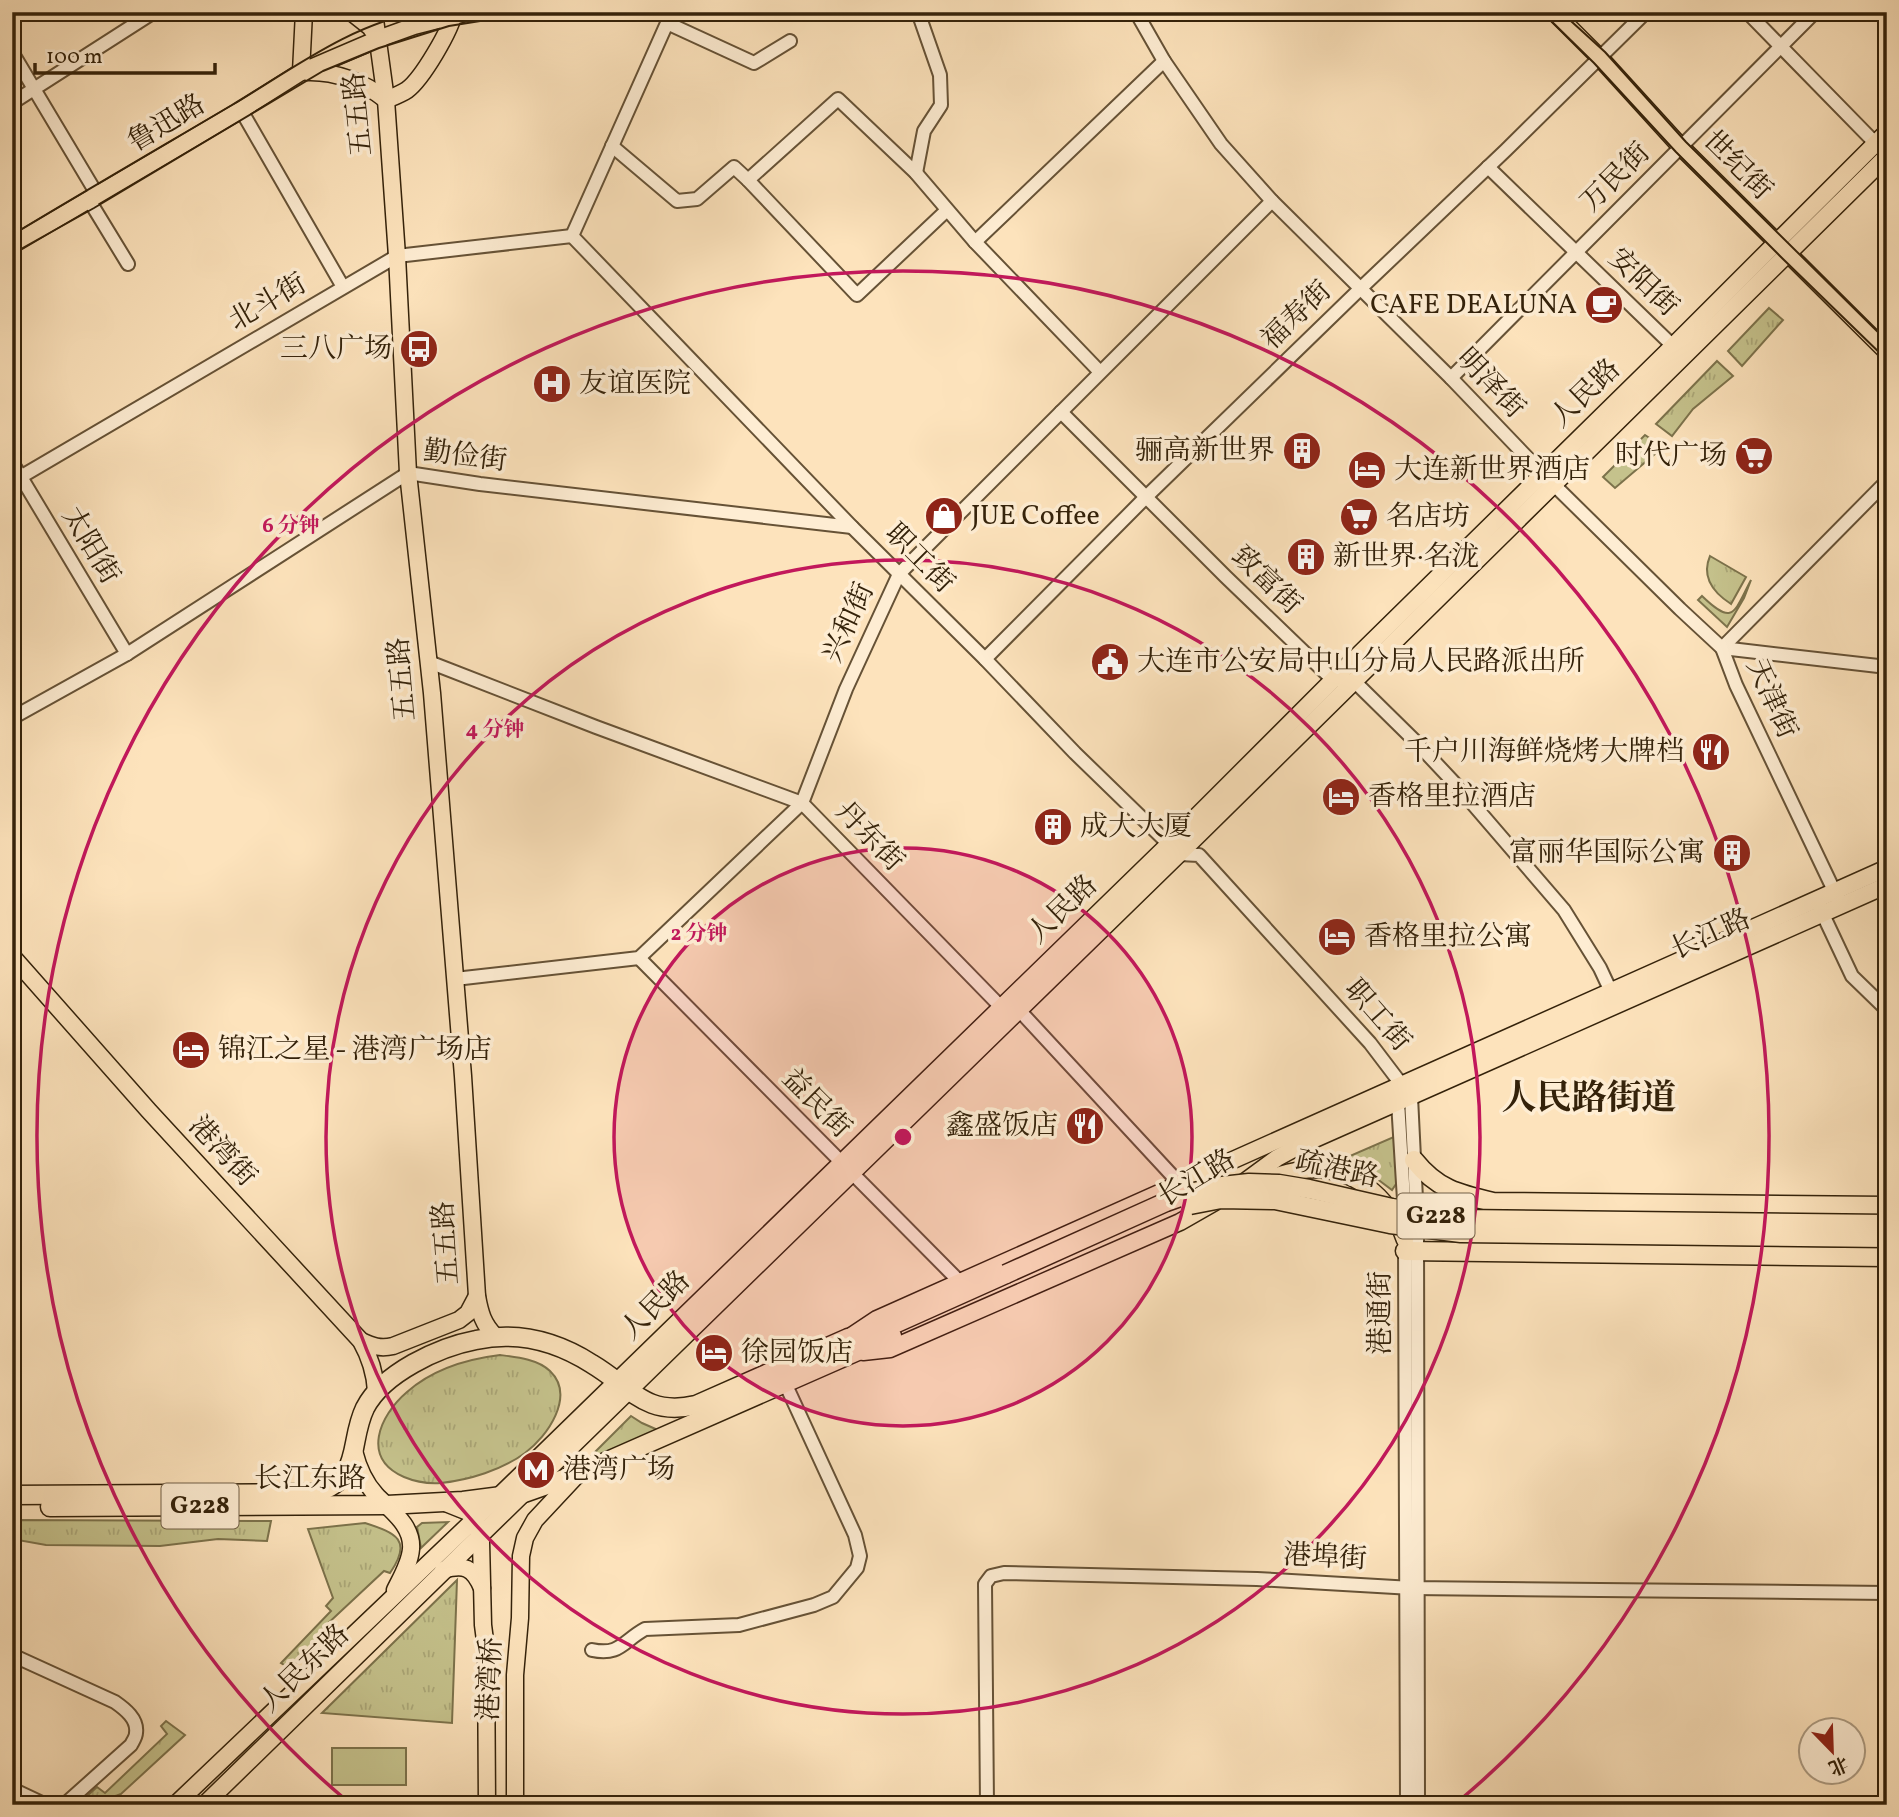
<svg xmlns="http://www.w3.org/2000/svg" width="1899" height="1817" font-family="Vollkorn,'Noto Serif SC',serif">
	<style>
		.grass { fill: url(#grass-tufts); stroke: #7c724b; stroke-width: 2 }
		.pitch { fill: #c5c28c; stroke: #7c724b; stroke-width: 2 }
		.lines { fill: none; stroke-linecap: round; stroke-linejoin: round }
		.minor-casing { stroke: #665236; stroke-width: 16 }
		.major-casing { stroke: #34220a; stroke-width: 19 }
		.highway-casing { stroke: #34220a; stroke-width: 21 }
		.minor { stroke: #feedd3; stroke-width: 12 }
		.major { stroke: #fde3bc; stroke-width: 16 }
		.highway { stroke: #fde3bc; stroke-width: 18 }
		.tram { stroke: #34220a; stroke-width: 2 }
		.highway-bridge-casing { stroke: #34220a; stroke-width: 21; stroke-linecap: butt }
		.highway-bridge { stroke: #fde3bc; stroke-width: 18 }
		.ring { fill: none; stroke: #c2185b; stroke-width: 3.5 }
		.labels { text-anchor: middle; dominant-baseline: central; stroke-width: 7; stroke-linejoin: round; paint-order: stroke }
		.shield { fill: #feedd3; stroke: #715f46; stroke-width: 2 }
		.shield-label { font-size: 26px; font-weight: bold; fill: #34220a }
		.street-label { font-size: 28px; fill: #34220a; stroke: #feedd3 }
		.poi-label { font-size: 28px; fill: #34220a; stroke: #feedd3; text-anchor: start }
		.district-label { font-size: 35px; font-weight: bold; fill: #34220a; stroke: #feedd3 }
		.centre { fill: #c2185b; stroke: #feedd3; stroke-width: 3.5 }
		.ring-label { font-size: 21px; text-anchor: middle; font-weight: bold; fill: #c2185b; stroke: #feedd3; stroke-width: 7; stroke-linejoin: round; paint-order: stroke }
	</style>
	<defs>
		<pattern id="grass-tufts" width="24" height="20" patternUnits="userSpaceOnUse" patternTransform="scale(1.75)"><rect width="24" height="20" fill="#c5c28c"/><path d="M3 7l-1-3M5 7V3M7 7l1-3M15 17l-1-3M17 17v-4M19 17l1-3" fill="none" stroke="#aaa677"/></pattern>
	</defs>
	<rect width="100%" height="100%" fill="#fde3bc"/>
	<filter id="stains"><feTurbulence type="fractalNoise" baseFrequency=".00286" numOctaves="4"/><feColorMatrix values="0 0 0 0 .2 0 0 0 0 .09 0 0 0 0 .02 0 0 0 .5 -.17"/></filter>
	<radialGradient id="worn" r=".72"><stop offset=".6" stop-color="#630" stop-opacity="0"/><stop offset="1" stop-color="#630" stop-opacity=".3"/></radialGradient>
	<g class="grass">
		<path d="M1769,308L1783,320L1742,366L1728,351Z"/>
		<path d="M1717,361L1733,376L1693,409L1672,436L1656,424Z"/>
		<path d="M1645,435L1663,447L1615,488L1603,477Z"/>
		<path d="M1710,556L1746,577L1731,604C1714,593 1701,577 1710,556Z"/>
		<path d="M1751,580L1744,598L1727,627L1698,600L1702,596C1734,627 1734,612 1751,580Z"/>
		<path d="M1396,1136V1184L1392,1190L1376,1178L1361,1171L1329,1165Z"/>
		<path d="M500,1355C516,1357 538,1359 550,1371C576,1396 547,1437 525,1453C502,1470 469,1480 441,1483C428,1484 416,1482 404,1477C361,1458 379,1416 407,1392C433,1369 467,1359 500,1355Z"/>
		<path d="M631,1416L642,1423L658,1430L587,1460Z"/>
		<path d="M12,1520L271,1521L267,1541L218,1539L160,1546L46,1545L12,1539Z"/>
		<path d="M448,1522L421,1548L417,1527L422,1523Z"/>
		<path d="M365,1523C396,1533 413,1540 390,1573L384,1571L324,1627L319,1640L292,1667L286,1666L281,1663L331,1611L326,1606L333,1598L308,1529Z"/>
		<path d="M457,1580L452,1723L322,1713Z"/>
		<path d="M166,1721L185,1735L121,1794C109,1799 99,1799 87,1796L97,1787L105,1793L167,1734L161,1726Z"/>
	</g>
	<rect class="pitch" x="332" y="1748" width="74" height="37"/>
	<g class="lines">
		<defs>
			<g id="minor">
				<path d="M672,12L572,236L852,527L985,659L1075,753L1179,854L1199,855L1370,1043L1411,1097L1417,1219L1418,1805"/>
				<path d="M1136,12L1164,61L1221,144L1272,201L1451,378L1542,473L1680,609L1722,648L1887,667"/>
				<path d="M1747,12L1882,150"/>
				<path d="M667,23L754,63L790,41"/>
				<path d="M12,52L98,196"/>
				<path d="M12,103L154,12"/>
				<path d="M241,110L343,287"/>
				<path d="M612,146L677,201L697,199L734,167L748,180L838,99L916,173L975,242L1100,372"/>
				<path d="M1488,167L1673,346"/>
				<path d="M916,173L924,131L941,105L940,75L918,12"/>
				<path d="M748,180L857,295L947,210"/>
				<path d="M89,200L128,264"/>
				<path d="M975,242L1164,61"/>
				<path d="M1451,378L1815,12"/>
				<path d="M1061,412L1226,577L1333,680L1354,681L1415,741L1460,789L1564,910L1600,968L1614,998"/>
				<path d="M12,462L127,654"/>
				<path d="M12,482L397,256L572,236"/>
				<path d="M1722,648L1736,685L1838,899"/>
				<path d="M1722,648L1887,481"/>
				<path d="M985,659L1146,497L1360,289L1506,150L1646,12"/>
				<path d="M429,662L596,727L802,803L1001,1007L1019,1010L1180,1184"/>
				<path d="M12,718L127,654L408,473L480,484L852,527"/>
				<path d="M1819,906L1852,976L1887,1010"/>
				<path d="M639,958L960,1282"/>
				<path d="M455,979L639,958L802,803L846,689L899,574L1272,201"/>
				<path d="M1400,1095L1398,1102L1405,1216"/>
				<path d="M1405,1245L1407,1805"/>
				<path d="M592,1650C620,1656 623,1641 645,1629L739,1625L814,1605L833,1597L857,1568L860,1556L855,1535L785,1383"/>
				<path d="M12,1655L115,1702C125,1709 138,1719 136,1733C136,1737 133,1741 131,1745L64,1805"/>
				<path d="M12,1789L46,1805"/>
				<path d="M987,1805L985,1584L991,1576L1004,1573L1257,1579L1412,1588L1887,1593"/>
			</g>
			<g id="major">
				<path d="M351,12L370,27L377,37"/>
				<path d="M374,12L386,100L397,256L408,473L432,693L463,1076L477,1296C480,1313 483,1324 495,1336"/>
				<path d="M1554,12L1600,58L1681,147L1887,352"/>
				<path d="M301,72L304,12"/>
				<path d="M307,72C335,71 364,82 386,100"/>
				<path d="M386,100C393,97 401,94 407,90C422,79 451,30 454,12"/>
				<path d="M12,245L241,110L301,72L378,39L414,26L469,12"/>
				<path d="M12,956L149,1111L361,1341C370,1357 375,1373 376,1391"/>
				<path d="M1260,1182C1273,1177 1287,1172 1302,1170C1351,1164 1389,1195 1405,1240"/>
				<path d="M1239,1186L1277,1158L1299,1146L1887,885"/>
				<path d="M853,1335L877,1319L1887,868"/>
				<path d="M361,1341C372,1346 380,1349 393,1346L459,1320L468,1313L477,1296"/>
				<path d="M863,1352L890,1349L1180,1222L1215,1202"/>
				<path d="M354,1451C358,1467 364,1482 376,1495C390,1510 413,1525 411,1549C410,1563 401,1578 395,1590"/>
				<path d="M443,1502L468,1512L477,1524L481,1542L483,1625L486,1648L487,1805"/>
				<path d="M443,1570C464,1564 473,1567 482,1588"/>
				<path d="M175,1805L497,1498L1169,844L1333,680L1673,346L1887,132"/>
				<path d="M204,1805L1179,854L1887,156"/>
				<path d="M515,1805V1675L520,1618L521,1556L525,1538L535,1520L578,1474"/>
			</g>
			<g id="highway">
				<path d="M1414,1160C1437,1189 1458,1194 1493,1202L1887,1206"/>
				<path d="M1405,1251L1887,1257"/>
				<path d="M12,1495L315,1493C363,1479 348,1443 365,1408C383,1373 439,1347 476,1340C518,1331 556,1341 592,1364C631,1387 645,1417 696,1405L848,1338L881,1330L1006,1274"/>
				<path d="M50,1507L387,1505L463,1501L524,1493L578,1474L892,1336"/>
			</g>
		</defs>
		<use href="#minor" class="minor-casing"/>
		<use href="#major" class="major-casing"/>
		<use href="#highway" class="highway-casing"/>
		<use href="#minor" class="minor"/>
		<use href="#major" class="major"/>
		<use href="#highway" class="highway"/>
		<g class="tram">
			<path d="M1542,12L1594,63L1676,152L1783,259L1887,360"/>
			<path d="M1561,12L1605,52L1686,142L1887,341"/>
			<path d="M12,235C85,191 159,148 232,105C291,70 352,23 421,12"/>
			<path d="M12,254L94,208L323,71L379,48L449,26L536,12"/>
		</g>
		<defs>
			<g id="highway-bridge">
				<path d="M1190,1205L1221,1199L1275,1200L1390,1224L1461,1233L1887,1238"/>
				<path d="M1006,1274L1166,1202L1194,1192L1222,1186L1249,1183L1279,1184L1309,1189L1392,1208L1462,1219L1887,1224"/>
			</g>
		</defs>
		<use href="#highway-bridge" class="highway-bridge-casing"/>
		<use href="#highway-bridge" class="highway-bridge"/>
	</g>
	<circle cx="903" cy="1137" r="289" fill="#c2185b" fill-opacity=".12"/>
	<g class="ring">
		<circle cx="903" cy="1137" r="289"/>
		<circle cx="903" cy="1137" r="577"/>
		<path d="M346 1800A866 866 0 1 1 1460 1800"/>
	</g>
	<defs>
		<symbol id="cafe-disc" viewBox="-11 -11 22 22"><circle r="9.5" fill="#8f2418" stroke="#feedd3"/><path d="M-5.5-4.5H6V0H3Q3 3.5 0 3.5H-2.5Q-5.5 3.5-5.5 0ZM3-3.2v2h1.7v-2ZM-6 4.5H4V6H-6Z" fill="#fff"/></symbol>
		<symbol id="bus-disc" viewBox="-11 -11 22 22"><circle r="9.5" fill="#8f2418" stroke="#feedd3"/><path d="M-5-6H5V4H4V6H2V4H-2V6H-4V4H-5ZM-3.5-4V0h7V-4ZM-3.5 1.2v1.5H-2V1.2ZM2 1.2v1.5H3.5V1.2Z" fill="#fff"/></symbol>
		<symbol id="hospital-disc" viewBox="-11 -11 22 22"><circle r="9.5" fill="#8f2418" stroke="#feedd3"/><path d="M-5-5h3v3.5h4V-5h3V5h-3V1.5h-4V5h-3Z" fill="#fff"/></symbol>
		<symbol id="building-disc" viewBox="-11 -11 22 22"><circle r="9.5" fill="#8f2418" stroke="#feedd3"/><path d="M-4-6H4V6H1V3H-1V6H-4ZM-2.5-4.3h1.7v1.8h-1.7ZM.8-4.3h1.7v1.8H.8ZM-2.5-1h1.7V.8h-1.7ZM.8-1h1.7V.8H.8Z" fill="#fff"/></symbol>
		<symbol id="supermarket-disc" viewBox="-11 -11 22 22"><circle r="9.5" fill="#8f2418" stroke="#feedd3"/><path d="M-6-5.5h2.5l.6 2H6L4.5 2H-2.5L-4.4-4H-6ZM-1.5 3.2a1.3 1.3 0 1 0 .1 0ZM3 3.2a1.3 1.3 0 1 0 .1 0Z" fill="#fff"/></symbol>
		<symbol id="hotel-disc" viewBox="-11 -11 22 22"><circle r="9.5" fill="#8f2418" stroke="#feedd3"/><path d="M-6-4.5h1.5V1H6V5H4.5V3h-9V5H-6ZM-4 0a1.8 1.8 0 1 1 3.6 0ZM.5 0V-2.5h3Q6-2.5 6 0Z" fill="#fff"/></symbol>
		<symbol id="shop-disc" viewBox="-11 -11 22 22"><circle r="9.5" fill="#8f2418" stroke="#feedd3"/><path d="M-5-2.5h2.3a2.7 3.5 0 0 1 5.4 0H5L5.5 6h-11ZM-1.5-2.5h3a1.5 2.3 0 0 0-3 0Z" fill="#fff"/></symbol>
		<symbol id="civic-disc" viewBox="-11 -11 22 22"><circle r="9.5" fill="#8f2418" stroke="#feedd3"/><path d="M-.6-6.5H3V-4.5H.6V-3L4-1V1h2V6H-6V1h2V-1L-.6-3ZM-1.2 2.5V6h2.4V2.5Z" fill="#fff"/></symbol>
		<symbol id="restaurant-disc" viewBox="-11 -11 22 22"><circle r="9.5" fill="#8f2418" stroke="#feedd3"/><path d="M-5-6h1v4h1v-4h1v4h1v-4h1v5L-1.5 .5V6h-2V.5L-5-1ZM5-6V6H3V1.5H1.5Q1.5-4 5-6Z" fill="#fff"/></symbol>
		<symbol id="metro-disc" viewBox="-11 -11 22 22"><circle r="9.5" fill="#8f2418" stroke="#feedd3"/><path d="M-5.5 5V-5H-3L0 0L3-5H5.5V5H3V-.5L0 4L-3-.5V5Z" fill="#fff"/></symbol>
	</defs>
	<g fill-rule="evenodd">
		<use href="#cafe-disc" x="1582" y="283" width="44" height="44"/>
		<use href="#bus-disc" x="397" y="327" width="44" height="44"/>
		<use href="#hospital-disc" x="530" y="362" width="44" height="44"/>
		<use href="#building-disc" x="1280" y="429" width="44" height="44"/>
		<use href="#supermarket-disc" x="1732" y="434" width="44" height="44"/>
		<use href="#hotel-disc" x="1345" y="448" width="44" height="44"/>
		<use href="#shop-disc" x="922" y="494" width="44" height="44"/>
		<use href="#supermarket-disc" x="1337" y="495" width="44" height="44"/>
		<use href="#building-disc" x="1284" y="535" width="44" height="44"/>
		<use href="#civic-disc" x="1088" y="640" width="44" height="44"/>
		<use href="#restaurant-disc" x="1689" y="730" width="44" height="44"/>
		<use href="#hotel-disc" x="1319" y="775" width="44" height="44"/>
		<use href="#building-disc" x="1031" y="805" width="44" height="44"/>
		<use href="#building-disc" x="1710" y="831" width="44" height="44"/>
		<use href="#hotel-disc" x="1315" y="915" width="44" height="44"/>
		<use href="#hotel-disc" x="169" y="1028" width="44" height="44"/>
		<use href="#restaurant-disc" x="1063" y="1104" width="44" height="44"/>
		<use href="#hotel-disc" x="692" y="1331" width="44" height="44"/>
		<use href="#metro-disc" x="514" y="1448" width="44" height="44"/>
	</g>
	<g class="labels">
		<g class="shield">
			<rect x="1397.5" y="1193.5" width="77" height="45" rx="5"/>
			<rect x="161.5" y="1483.5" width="77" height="45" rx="5"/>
		</g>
		<g class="shield-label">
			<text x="1436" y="1216">G228</text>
			<text x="200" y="1506">G228</text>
		</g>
		<g class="street-label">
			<text transform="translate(359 114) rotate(-96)">五五路</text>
			<text transform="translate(167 124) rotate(-31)">鲁迅路</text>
			<text transform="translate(1737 166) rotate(45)">世纪街</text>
			<text transform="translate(1616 178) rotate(-45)">万民街</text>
			<text transform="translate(1643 283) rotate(44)">安阳街</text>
			<text transform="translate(268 303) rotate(-30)">北斗街</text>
			<text transform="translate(1297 316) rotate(-44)">福寿街</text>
			<text transform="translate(1490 384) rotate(46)">明泽街</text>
			<text transform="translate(1586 394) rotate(-44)">人民路</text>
			<text transform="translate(465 457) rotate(7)">勤俭街</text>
			<text transform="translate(90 546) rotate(59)">太阳街</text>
			<text transform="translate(919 559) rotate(45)">职工街</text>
			<text transform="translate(1266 581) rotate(44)">致富街</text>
			<text transform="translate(849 623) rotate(-65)">兴和街</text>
			<text transform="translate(403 679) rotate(-95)">五五路</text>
			<text transform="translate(1771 699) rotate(66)">天津街</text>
			<text transform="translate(869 837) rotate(46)">丹东街</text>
			<text transform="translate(1063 910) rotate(-44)">人民路</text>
			<text transform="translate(1711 935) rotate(-24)">长江路</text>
			<text transform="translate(1377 1016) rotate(49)">职工街</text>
			<text transform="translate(816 1104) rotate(45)">益民街</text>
			<text transform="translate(222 1152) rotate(47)">港湾街</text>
			<text transform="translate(1337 1170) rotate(12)">疏港路</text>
			<text transform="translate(1197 1179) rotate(-31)">长江路</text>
			<text transform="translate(447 1243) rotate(-94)">五五路</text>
			<text transform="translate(656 1306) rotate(-45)">人民路</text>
			<text transform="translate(1381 1313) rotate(-90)">港通街</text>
			<text x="310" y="1479">长江东路</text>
			<text transform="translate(1325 1558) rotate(3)">港埠街</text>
			<text transform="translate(305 1669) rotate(-44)">人民东路</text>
			<text transform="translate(491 1679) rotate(-88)">港湾桥</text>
		</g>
		<g class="poi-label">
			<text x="1577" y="305" text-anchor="end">CAFE DEALUNA</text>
			<text x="392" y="349" text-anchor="end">三八广场</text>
			<text x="579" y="384">友谊医院</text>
			<text x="1275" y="451" text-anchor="end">骊高新世界</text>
			<text x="1727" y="456" text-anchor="end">时代广场</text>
			<text x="1394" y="470">大连新世界酒店</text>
			<text x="971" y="516">JUE Coffee</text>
			<text x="1386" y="517">名店坊</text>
			<text x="1333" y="557">新世界·名泷</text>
			<text x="1137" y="662">大连市公安局中山分局人民路派出所</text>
			<text x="1684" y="752" text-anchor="end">千户川海鲜烧烤大牌档</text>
			<text x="1368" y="797">香格里拉酒店</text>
			<text x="1080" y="827">成大大厦</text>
			<text x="1705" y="853" text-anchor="end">富丽华国际公寓</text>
			<text x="1364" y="937">香格里拉公寓</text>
			<text x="218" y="1050">锦江之星 - 港湾广场店</text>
			<text x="1058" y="1126" text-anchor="end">鑫盛饭店</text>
			<text x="741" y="1353">徐园饭店</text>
			<text x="563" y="1470">港湾广场</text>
		</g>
		<g class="district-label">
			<text x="1589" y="1100">人民路街道</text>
		</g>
	</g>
	<circle cx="903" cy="1137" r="10" class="centre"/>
	<g class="ring-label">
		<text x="291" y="532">6 分钟</text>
		<text x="495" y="736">4 分钟</text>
		<text x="699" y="940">2 分钟</text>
	</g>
	<rect width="1899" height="1817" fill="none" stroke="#fde3bc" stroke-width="42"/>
	<rect x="14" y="14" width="1871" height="1789" fill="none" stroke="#34220a" stroke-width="3.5"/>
	<rect x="21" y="21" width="1857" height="1775" fill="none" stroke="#34220a" stroke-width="2"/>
	<g transform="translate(1832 1751) rotate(157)"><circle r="33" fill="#feedd3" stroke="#ad9c83" stroke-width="2"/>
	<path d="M0-5L12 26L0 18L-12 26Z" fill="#8f2418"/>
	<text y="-10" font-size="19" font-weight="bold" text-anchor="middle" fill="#34220a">北</text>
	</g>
	<path d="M35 63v10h180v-10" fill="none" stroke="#34220a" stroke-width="3.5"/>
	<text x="46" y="63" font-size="21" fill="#34220a" stroke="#feedd3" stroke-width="5" paint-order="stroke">100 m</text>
	<rect width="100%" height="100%" filter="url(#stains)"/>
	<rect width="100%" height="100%" fill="url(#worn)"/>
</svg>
